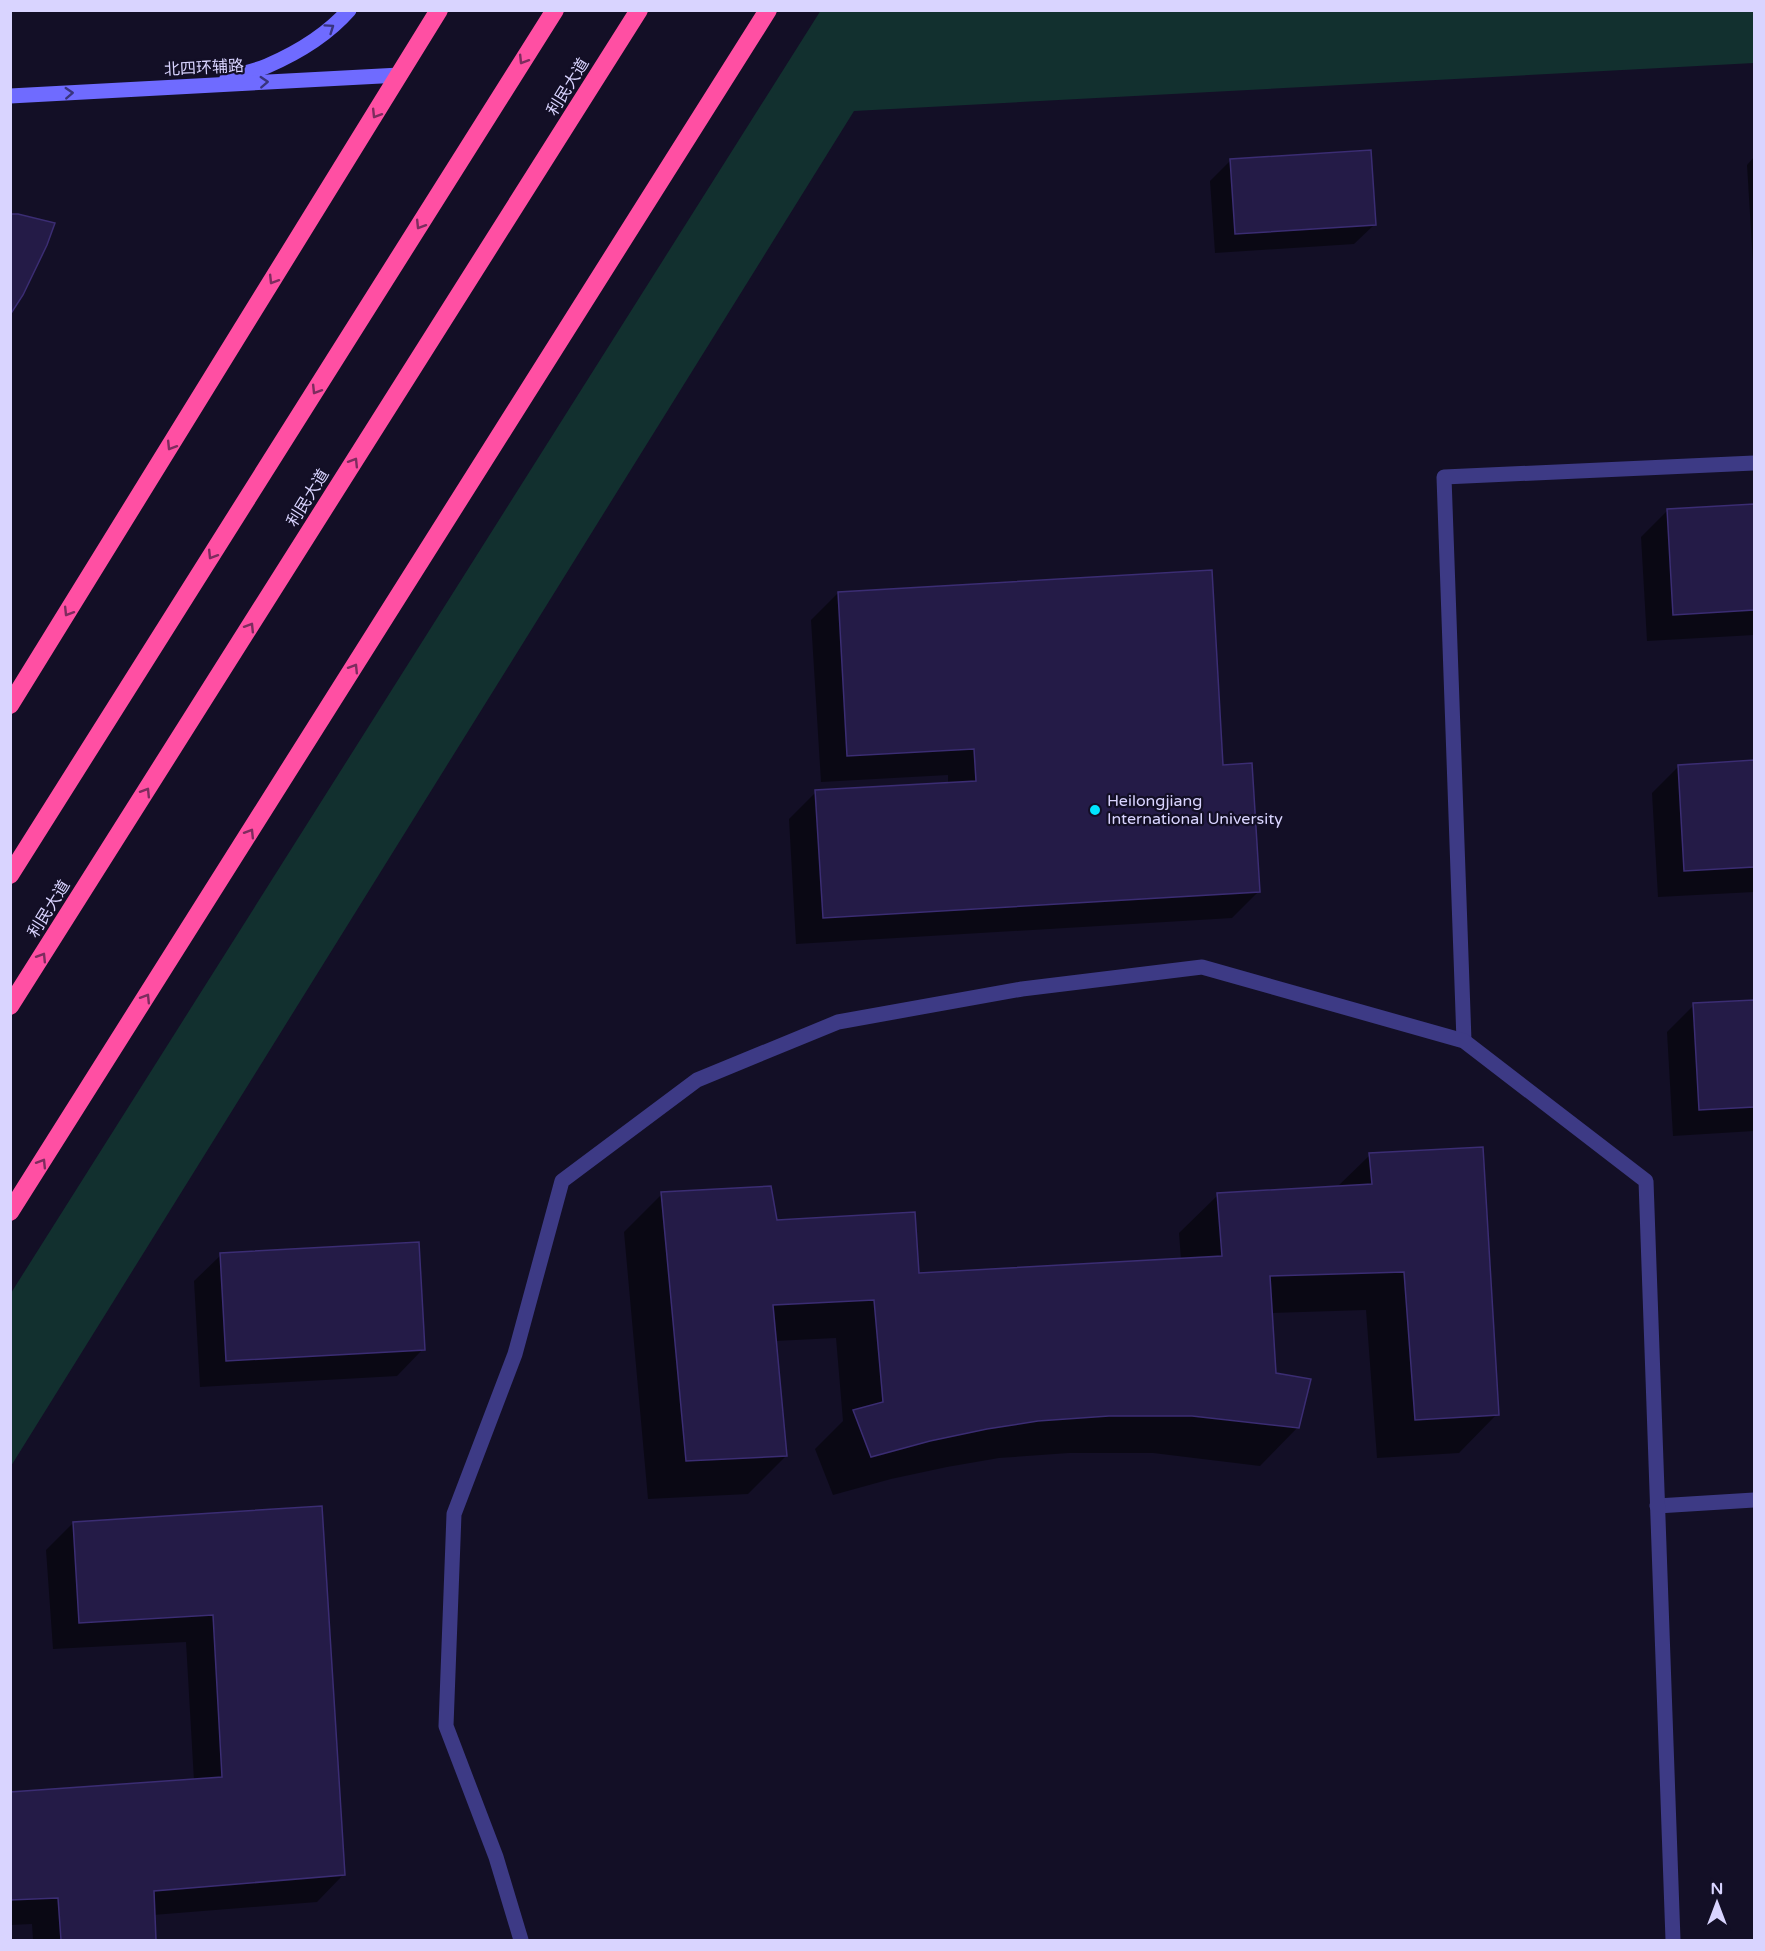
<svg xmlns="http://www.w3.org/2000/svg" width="1765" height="1951" font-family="'Varela Round','Noto Sans SC',sans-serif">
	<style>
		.green { fill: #12302f }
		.shadow { fill: #0007 }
		.building { fill: #241b47; stroke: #3b2d73; stroke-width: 1.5 }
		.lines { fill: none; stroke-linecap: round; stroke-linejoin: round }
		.lane { stroke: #3d3a85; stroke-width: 15 }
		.secondary { stroke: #6f6bff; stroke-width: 15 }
		.highway { stroke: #ff4fa3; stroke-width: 18 }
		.oneway { stroke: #38347d }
		.oneway2 { stroke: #7d2c5e }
		.poi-dot { fill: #00e5ff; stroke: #130f26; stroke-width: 2 }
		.labels { text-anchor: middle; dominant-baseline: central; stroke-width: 4.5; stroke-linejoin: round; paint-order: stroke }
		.street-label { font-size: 16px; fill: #d9d4ff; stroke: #130f26 }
		.poi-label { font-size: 16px; fill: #d9d4ff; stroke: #130f26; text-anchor: start }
	</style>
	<rect width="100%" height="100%" fill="#130f26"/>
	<path class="green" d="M821,10L1754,11V63L854,111L11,1466V1293Z"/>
	<g class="shadow">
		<path d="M1754,157V263H1753L1747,165Z"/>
		<path d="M1231,160L1375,224L1354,244L1215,253L1210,181Z"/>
		<path d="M1754,505V635L1647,641L1641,537L1668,510Z"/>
		<path d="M838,593L1222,767L1259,891L1232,918L796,944L789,819L816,792L948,784V775L821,782L811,620Z"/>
		<path d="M1754,762V892L1658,897L1652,793L1679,766Z"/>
		<path d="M1754,1001V1131L1673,1136L1667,1032L1694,1005Z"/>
		<path d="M1370,1155L1497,1414L1459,1453L1377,1458L1366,1310L1271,1313L1275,1374L1298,1427L1260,1466L1153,1453H1069L999,1458L947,1467L891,1479L833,1495L815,1449L843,1421L836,1338L775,1341L786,1456L748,1494L648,1499L624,1232L662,1194L776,1222L918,1274L1181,1260L1179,1233L1218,1195L1337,1187Z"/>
		<path d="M221,1255L423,1349L397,1376L200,1387L194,1281Z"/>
		<path d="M320,1507L343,1875L317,1902L153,1915L155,1940H33L32,1924L10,1925V1794L194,1781L186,1642L53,1649L46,1550L73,1523Z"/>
	</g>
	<g class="building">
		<path d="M1371,150L1376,225L1235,234L1230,159Z"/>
		<path d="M10,214H18L55,223L47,245L23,295L10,315Z"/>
		<path d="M1754,504V610L1673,615L1667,509Z"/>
		<path d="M1212,570L1223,765L1252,763L1260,892L823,918L815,790L976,781L974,749L847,756L838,592Z"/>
		<path d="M1754,760V867L1684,871L1678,765Z"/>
		<path d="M1754,1000V1107L1699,1110L1693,1003Z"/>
		<path d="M1483,1147L1499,1415L1415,1420L1404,1272L1270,1276L1276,1373L1311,1379L1299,1428L1192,1416H1109L1038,1421L987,1429L930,1441L871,1457L853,1410L883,1402L874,1300L773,1305L787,1456L686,1461L661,1192L771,1186L777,1220L915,1212L919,1273L1222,1256L1217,1193L1372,1184L1369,1153Z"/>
		<path d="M419,1242L425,1350L226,1361L220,1253Z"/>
		<path d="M322,1506L345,1875L154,1891L156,1940H61L58,1898L10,1900V1792L222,1777L213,1615L79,1623L73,1522Z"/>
	</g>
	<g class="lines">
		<g class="lane">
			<path d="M1464,1041L1444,477L1754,463"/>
			<path d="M1657,1506L1754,1500"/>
			<path d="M521,1940L496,1857L446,1726L454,1514L515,1354L562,1181L697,1080L838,1022L1022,989L1202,967L1464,1041L1646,1181L1673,1940"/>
		</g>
		<g class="secondary">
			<path d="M227,78C240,74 255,71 267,66C297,53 328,34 349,10"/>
			<path d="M10,96L400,75"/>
		</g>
		<g class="highway">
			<path d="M10,705L439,10"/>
			<path d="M10,875L555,10"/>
			<path d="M10,1006L639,10"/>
			<path d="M10,1212L768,10"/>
		</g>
	</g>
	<defs><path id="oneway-chevron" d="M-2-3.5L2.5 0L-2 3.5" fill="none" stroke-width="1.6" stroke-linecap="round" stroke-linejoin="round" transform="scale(1.5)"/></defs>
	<g class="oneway">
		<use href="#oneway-chevron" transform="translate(330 28) rotate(-35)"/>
		<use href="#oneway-chevron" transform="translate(264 82) rotate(-3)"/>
		<use href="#oneway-chevron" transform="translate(69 93) rotate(-3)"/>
	</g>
	<g class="oneway2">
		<use href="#oneway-chevron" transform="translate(523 60) rotate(122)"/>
		<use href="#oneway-chevron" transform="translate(376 114) rotate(122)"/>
		<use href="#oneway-chevron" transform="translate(420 225) rotate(122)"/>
		<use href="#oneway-chevron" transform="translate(273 280) rotate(122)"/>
		<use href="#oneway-chevron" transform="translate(316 390) rotate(122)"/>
		<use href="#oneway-chevron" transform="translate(171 446) rotate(122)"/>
		<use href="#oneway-chevron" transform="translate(354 462) rotate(-58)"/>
		<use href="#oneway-chevron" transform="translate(212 555) rotate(122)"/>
		<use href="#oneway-chevron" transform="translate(68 612) rotate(122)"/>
		<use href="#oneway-chevron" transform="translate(250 627) rotate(-58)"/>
		<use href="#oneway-chevron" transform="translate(354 668) rotate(-58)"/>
		<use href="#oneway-chevron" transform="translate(146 792) rotate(-58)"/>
		<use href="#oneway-chevron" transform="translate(250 833) rotate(-58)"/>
		<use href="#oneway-chevron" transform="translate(42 957) rotate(-58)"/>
		<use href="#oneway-chevron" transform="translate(146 998) rotate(-58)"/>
		<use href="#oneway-chevron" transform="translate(42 1163) rotate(-58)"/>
	</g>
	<circle class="poi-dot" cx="1095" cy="810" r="6"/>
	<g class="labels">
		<g class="street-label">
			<text transform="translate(204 68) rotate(-3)">北四环辅路</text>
			<text transform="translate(568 87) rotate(-58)">利民大道</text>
			<text transform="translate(308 498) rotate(-58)">利民大道</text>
			<text transform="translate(49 909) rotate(-58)">利民大道</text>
		</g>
		<g class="poi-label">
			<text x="1107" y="801">Heilongjiang<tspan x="1107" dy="18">International University</tspan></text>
		</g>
	</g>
	<rect width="1765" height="1951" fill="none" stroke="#d9d4ff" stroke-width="24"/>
	<g transform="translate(1717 1903)" stroke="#130f26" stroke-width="4.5" paint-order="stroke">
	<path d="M0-4.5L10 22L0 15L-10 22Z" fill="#d9d4ff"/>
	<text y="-9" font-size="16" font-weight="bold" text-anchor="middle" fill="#d9d4ff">N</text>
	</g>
</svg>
